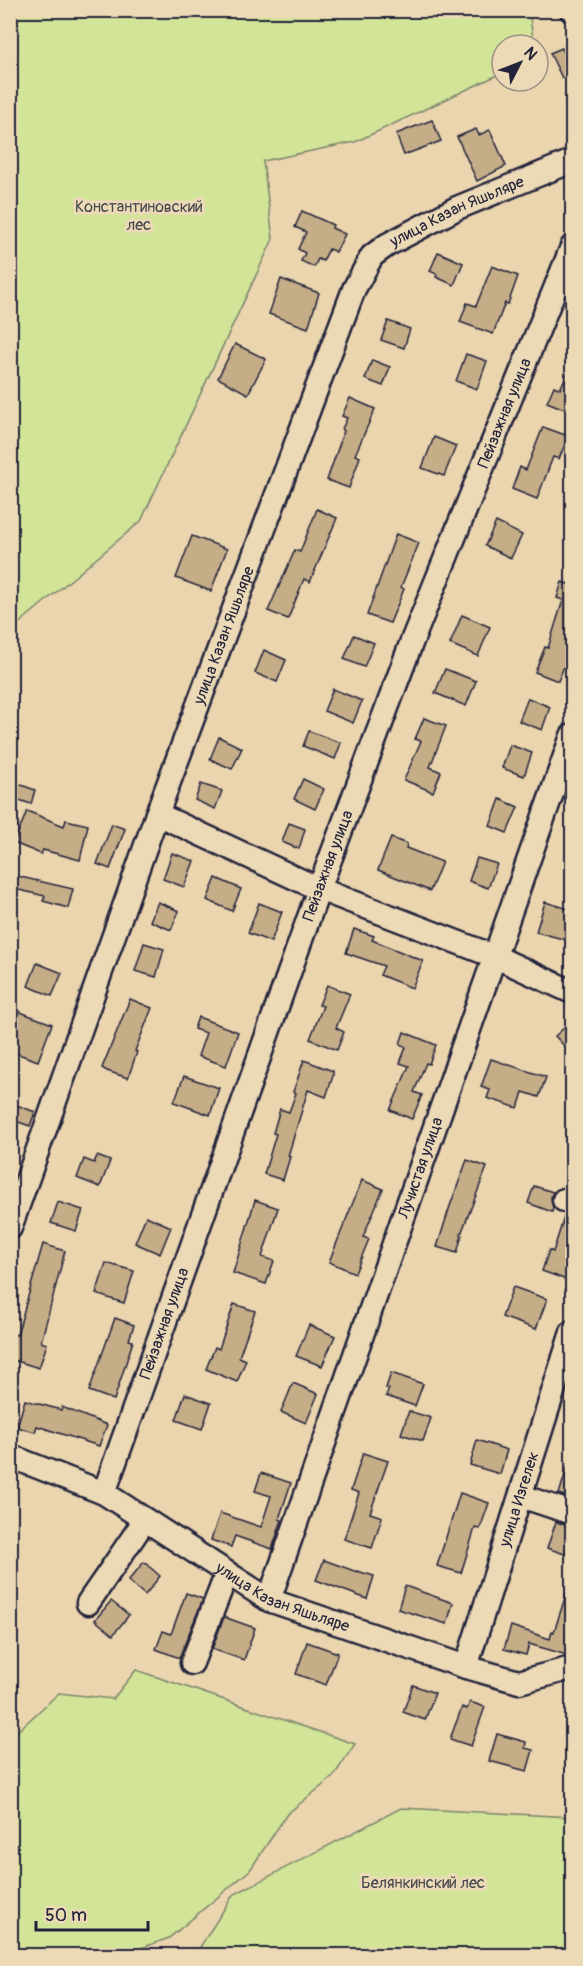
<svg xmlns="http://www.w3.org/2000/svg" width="583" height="1966" font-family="Pangolin,sans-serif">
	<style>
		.green { fill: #d2e498; stroke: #7a836a; stroke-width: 1.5 }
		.building { fill: #c5ad88; stroke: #22223b; stroke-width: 1.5 }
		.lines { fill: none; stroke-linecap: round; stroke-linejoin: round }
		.minor-casing { stroke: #22223b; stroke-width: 27 }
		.minor { stroke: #ecd9b6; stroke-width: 22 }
		.labels { text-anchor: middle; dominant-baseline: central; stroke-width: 6; stroke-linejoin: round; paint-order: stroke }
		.park-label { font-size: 16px; fill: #45494e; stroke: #ecd9b6 }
		.street-label { font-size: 16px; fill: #22223b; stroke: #ecd9b6 }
	</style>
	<rect width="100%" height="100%" fill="#ead5af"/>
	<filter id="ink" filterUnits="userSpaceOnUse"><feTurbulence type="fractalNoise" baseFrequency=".0167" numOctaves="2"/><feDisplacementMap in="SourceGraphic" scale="12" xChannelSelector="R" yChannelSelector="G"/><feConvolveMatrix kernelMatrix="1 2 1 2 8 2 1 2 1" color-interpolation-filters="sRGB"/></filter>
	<g filter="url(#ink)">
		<g class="green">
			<path d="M11,10L529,11L534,45H502V73L355,142L263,161L273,239L141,521L11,630Z"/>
			<path d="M136,1670L355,1744L333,1777L287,1814L250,1870L169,1938L122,1955H11V1737L59,1693L113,1699Z"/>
			<path d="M401,1808L572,1817V1955H195L233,1895Z"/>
		</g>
		<g class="building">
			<path d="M562,48L573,73L562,78L550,53Z"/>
			<path d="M432,120L441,141L404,155L396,134Z"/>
			<path d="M476,129L479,135L490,130L506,166L477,181L457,137Z"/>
			<path d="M302,211L333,225L332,228L345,234L336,252L329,249L323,261L318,259L314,267L301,261L305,253L298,249L306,232L295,227Z"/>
			<path d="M438,252L463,263L454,285L436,277L437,274L430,271Z"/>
			<path d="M492,266L518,276L508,304L505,303L493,334L460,322L467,303L476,306Z"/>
			<path d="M281,279L319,293L308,328L269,314Z"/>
			<path d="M388,321L410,329L404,348L381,340Z"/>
			<path d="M235,344L266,359L248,394L218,378Z"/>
			<path d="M466,354L487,361L477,389L456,381Z"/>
			<path d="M372,360L390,367L383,386L365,379Z"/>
			<path d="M573,361V398L567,410L547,402L554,386L560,389Z"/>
			<path d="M350,398L375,409L355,455L360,457L349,488L327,480L344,431L342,429L347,418L342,416Z"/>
			<path d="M543,427L568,436L559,459L553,457L537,499L512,489L520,467L526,470Z"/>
			<path d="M434,437L456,446L444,476L422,468Z"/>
			<path d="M317,509L337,518L310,582L304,579L288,619L268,611L295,550L300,552Z"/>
			<path d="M496,522L522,535L511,558L485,546Z"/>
			<path d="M396,534L419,543L401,587L404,589L390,623L367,615Z"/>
			<path d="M192,536L227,549L211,591L176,578Z"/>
			<path d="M570,579H573V645L558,681L535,672L545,647L548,648L563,600L557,598L562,582L568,584Z"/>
			<path d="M462,615L490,627L478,656L450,644Z"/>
			<path d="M354,635L374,643L364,667L344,659Z"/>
			<path d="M264,650L286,660L277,682L255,673Z"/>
			<path d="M445,669L476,681L466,706L435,693Z"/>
			<path d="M333,689L362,701L353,723L324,711Z"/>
			<path d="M528,698L550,707L542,730L519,721Z"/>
			<path d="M424,718L446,726L430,767L441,772L433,792L404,780L421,741L415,739Z"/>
			<path d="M309,731L341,743L335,759L303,746Z"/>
			<path d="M219,737L242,748L232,769L210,759Z"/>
			<path d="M510,745L532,753L524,776L502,768Z"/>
			<path d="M303,779L324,789L315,809L294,799Z"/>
			<path d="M10,781L35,790L31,804L10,797Z"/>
			<path d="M201,784L222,791L215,809L195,800Z"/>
			<path d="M500,799L518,807L507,833L490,826Z"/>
			<path d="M27,811L64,826L66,820L88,825L80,860L43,850L41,854L14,843Z"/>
			<path d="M289,823L305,829L299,849L282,842Z"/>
			<path d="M112,824L125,829L110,869L97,864Z"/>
			<path d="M391,838L407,844L406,848L442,862L430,891L378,870Z"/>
			<path d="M172,853L194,861L184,887L163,879Z"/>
			<path d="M477,858L497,864L488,888L469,881Z"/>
			<path d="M12,875L73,889L68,908L43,901L45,896L10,888Z"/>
			<path d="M216,878L241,889L232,911L207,900Z"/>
			<path d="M158,902L179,911L171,930L150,921Z"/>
			<path d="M545,902L573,910V921L567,940L536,932Z"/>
			<path d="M259,903L282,912L271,942L248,933Z"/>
			<path d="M354,929L374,936L372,940L423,961L412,988L380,975L384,966L346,953Z"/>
			<path d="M144,943L164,949L156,977L135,971Z"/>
			<path d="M37,963L62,973L52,996L28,986Z"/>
			<path d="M327,985L350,994L336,1028L344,1032L337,1050L310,1039L323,1006L319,1005Z"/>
			<path d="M130,999L152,1008L135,1051L137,1052L128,1078L107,1071L102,1068Z"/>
			<path d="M15,1010L52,1024L38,1061L10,1051V1023Z"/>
			<path d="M198,1017L238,1032L226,1066L198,1056L206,1033L194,1029Z"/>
			<path d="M573,1020V1055L555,1036Z"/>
			<path d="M404,1032L436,1045L429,1064L426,1063L414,1092L422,1095L412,1119L390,1110L409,1066L400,1063L406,1047L400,1044Z"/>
			<path d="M491,1059L546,1077L539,1097L523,1092L518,1108L487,1098L490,1090L481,1087Z"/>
			<path d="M304,1060L333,1071V1076L326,1097L308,1090L288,1156L290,1157L283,1180L264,1174L276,1134L273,1133L280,1109L289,1112L296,1093L293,1092Z"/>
			<path d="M184,1076L219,1088L210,1115L174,1102Z"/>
			<path d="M14,1104L35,1112L30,1126L10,1119Z"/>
			<path d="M97,1156L110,1161L100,1187L77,1178L84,1159L94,1163Z"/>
			<path d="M467,1160L487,1167L461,1234L462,1235L457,1253L437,1247L450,1206Z"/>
			<path d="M362,1180L383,1189L363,1237L369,1239L355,1273L329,1262Z"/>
			<path d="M534,1186L553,1192L551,1197L553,1208L552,1212L528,1203Z"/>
			<path d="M255,1200L278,1208L262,1257L274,1261L266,1284L233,1273Z"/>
			<path d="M58,1202L83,1210L76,1231L51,1223Z"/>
			<path d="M565,1214L573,1215V1263L567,1280L542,1271L549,1250L553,1252Z"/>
			<path d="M146,1216L171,1227L160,1254L135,1243Z"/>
			<path d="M43,1244L65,1251L41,1342L47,1344L39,1368L10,1359V1333L17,1335Z"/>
			<path d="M106,1263L134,1271L124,1303L96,1294Z"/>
			<path d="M513,1287L547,1299L536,1329L502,1317Z"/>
			<path d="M234,1304L255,1311L239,1357L246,1360L237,1382L206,1369L215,1347L219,1349Z"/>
			<path d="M115,1318L134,1325L129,1340L133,1341L114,1400L89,1391Z"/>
			<path d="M309,1325L335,1336L322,1366L296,1356Z"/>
			<path d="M391,1373L423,1384L415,1406L386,1396L389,1389L386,1388Z"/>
			<path d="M293,1383L318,1394L306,1423L281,1412Z"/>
			<path d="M185,1394L211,1403L202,1429L176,1420Z"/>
			<path d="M25,1400L61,1410L62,1407L107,1425L99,1446L37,1426L35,1432L17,1427Z"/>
			<path d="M409,1411L431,1418L423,1441L401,1434Z"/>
			<path d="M477,1440L507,1450L500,1474L470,1465Z"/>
			<path d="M363,1453L388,1461L370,1513L382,1517L372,1548L344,1539L359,1493L351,1490Z"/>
			<path d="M570,1459L573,1460V1499L559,1494Z"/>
			<path d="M261,1473L291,1483L279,1519L282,1520L272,1549L235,1536L231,1547L211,1540L220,1513L261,1527L271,1496L255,1491Z"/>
			<path d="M460,1493L489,1503L480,1529L475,1528L461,1573L437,1566Z"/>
			<path d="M556,1522L573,1527V1557L547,1548Z"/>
			<path d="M324,1560L357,1572V1571L374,1576L367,1599L316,1580Z"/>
			<path d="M144,1562L160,1576L145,1595L128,1581Z"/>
			<path d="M570,1582L573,1583V1655H567L529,1644L526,1655L504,1649L511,1626L550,1639L552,1631L554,1632Z"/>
			<path d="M405,1586L453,1603L447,1624L398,1609Z"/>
			<path d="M186,1593L203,1599L179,1658L156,1649L163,1631L171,1634Z"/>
			<path d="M111,1601L129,1615L113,1635L95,1620Z"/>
			<path d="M224,1617L255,1628L244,1660L212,1649Z"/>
			<path d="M307,1642L338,1653L326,1685L296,1674Z"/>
			<path d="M413,1685L435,1693L425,1720L403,1712Z"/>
			<path d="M470,1702L485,1707L471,1746L450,1739L462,1707L467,1709Z"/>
			<path d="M497,1734L526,1742L525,1748L533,1750L527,1771L489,1761Z"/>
		</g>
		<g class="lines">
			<defs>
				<g id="minor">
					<path d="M572,10V11"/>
					<path d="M157,814L319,889L496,957L572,992"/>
					<path d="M564,1200L572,1202"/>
					<path id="s1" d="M10,1228L157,814L354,289L372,256L387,245L457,208L572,161"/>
					<path id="s2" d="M10,1456L104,1493L269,1600L466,1667L519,1682L572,1668"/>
					<path id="s3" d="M104,1493L319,889L412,641L572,247"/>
					<path d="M521,1496L572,1513"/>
					<path id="s4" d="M269,1600L572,736"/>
					<path d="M88,1603L145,1520"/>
					<path d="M192,1663L227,1573"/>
					<path id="s5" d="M466,1667L572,1332"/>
				</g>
			</defs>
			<use href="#minor" class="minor-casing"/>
			<use href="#minor" class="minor"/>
		</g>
	</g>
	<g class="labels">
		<g class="park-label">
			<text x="139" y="207">Константиновский<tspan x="139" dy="18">лес</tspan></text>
			<text x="423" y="1883">Белянкинский лес</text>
		</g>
		<g class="street-label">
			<text stroke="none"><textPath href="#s1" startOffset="1134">улица Казан Яшьляре</textPath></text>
			<text stroke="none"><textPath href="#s3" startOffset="1152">Пейзажная улица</textPath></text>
			<text stroke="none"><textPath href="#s1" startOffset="630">улица Казан Яшьляре</textPath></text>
			<text stroke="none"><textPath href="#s3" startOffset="666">Пейзажная улица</textPath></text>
			<text stroke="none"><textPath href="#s4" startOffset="458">Лучистая улица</textPath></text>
			<text stroke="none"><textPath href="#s3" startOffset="180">Пейзажная улица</textPath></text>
			<text stroke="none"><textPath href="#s5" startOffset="176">улица Изгелек</textPath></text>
			<text stroke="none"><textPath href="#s2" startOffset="309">улица Казан Яшьляре</textPath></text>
		</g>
	</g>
	<rect width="583" height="1966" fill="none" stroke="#ecd9b6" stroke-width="36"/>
	<rect x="18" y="18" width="547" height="1930" fill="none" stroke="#22223b" stroke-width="2" filter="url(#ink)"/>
	<g transform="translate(520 63) rotate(48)"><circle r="28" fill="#ecd9b6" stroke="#9b9085" stroke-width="1.5"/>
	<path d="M0-4.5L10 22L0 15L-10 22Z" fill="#22223b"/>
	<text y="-9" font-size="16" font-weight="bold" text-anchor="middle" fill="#22223b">N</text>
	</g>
	<path d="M36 1921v9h112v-9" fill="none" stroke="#22223b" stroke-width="3"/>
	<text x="45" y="1921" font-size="18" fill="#22223b" stroke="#ecd9b6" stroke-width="4.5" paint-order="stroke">50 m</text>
</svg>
